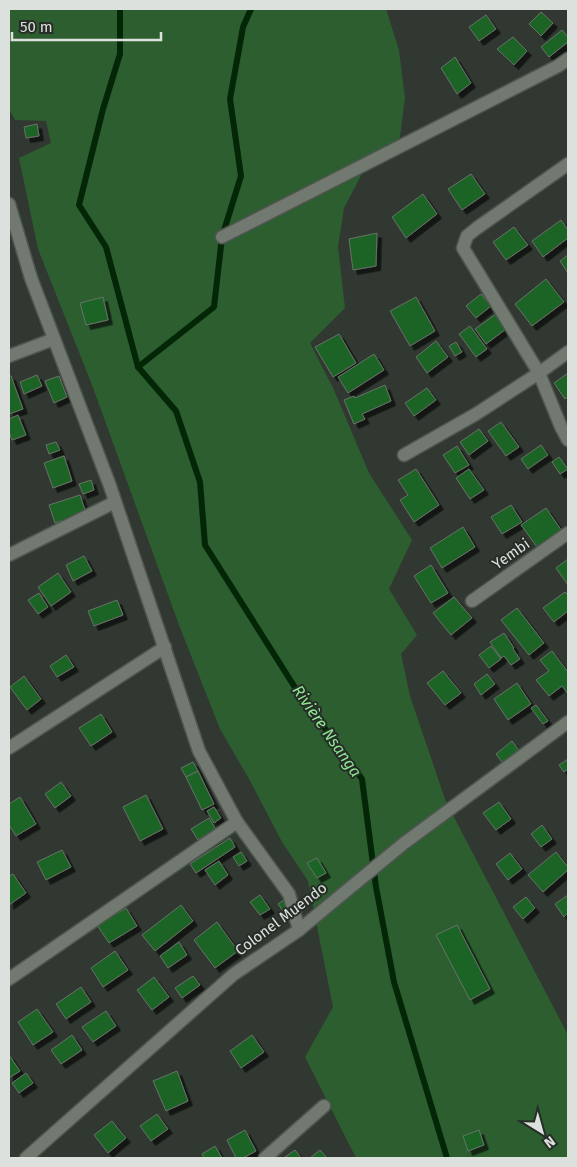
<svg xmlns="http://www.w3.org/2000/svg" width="577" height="1167" font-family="'Fira Sans',sans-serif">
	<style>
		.green { fill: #2c5e30 }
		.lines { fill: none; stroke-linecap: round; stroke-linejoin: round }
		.stream { stroke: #032607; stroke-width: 6 }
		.building { fill: #1e6327; stroke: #697169; filter: url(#shadow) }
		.street-casing { stroke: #4f554f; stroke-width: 15 }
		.street { stroke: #717971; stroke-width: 12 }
		.labels { text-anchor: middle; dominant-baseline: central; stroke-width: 4; stroke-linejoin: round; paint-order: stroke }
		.street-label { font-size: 15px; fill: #dde1dd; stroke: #272d27 }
		.water-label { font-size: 16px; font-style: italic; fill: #8de691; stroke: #272d27 }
	</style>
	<defs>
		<filter id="shadow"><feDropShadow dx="4.5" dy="4.5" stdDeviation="0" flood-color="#0009"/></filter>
	</defs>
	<rect width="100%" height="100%" fill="#313831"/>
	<path class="green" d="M9,9H386L399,50L405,98L399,144L366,166L344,208L338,247L345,308L310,343L334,390L369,473L412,540L389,589L417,635L401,654L410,696L446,802L568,1035V1158H356L305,1057L333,1007L308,881L282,842L249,779L220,729L179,625L92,385L38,249L19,158L51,143L46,121L15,120L9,109Z"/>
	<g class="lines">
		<g class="stream">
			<path d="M120,9V54L103,109L79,205L106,247L138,367L176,411L200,482L205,545L296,689L362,779L376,887L394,982L447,1158"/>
			<path d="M138,367L214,307L222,237L241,176L230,99L243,27L251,9"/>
		</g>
	</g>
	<g class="building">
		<path d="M541,12L553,23L541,36L529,24Z"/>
		<path d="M486,15L496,29L479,41L469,27Z"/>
		<path d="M562,30L568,37V42L549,57L541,47Z"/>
		<path d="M513,37L527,51L514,65L497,49Z"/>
		<path d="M455,57L471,83L457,94L441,68Z"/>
		<path d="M37,124L39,136L26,138L24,127Z"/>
		<path d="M471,174L485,194L462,210L448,189Z"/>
		<path d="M423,194L437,214L406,238L392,217Z"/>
		<path d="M561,220L568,230V238L543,257L532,241Z"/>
		<path d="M514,227L528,245L506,260L493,242Z"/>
		<path d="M377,233L376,266L353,270L349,239Z"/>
		<path d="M568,255V273L560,261Z"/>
		<path d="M546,279L564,302L532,326L515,304Z"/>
		<path d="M481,294L491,306L476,318L466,306Z"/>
		<path d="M103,297L108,320L86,325L80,303Z"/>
		<path d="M416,297L435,331L410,346L390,311Z"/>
		<path d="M496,314L506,329L486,344L475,329Z"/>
		<path d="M470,326L487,349L476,357L459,334Z"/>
		<path d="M339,334L356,363L333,377L315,347Z"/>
		<path d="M436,341L448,357L427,373L416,357Z"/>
		<path d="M456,342L462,352L455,356L449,346Z"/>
		<path d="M374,354L384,370L348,393L338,377Z"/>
		<path d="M568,373V397L565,399L554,383Z"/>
		<path d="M37,375L42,386L24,394L20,382Z"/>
		<path d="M9,376H11L23,409L9,414Z"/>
		<path d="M59,376L67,397L54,403L45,381Z"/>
		<path d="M385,385L391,401L362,414L365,419L354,424L344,400L354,396L355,398Z"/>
		<path d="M427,388L436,400L414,416L405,403Z"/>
		<path d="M18,415L26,435L12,440L9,432V419Z"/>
		<path d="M501,422L519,447L506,456L488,431Z"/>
		<path d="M479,429L488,441L469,455L460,442Z"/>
		<path d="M56,442L60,450L49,454L46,445Z"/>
		<path d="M541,445L548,455L528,469L521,459Z"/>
		<path d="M457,446L469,465L455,473L443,455Z"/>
		<path d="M64,456L72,481L53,488L44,463Z"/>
		<path d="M559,457L568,469L560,474L552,462Z"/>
		<path d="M416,469L439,505L414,522L400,500L408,495L398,480Z"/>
		<path d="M469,469L484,490L470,499L456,478Z"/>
		<path d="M91,480L94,490L83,494L79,484Z"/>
		<path d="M80,495L86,513L55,523L49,505Z"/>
		<path d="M511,505L522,522L502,534L491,517Z"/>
		<path d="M546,508L564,534L540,551L521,525Z"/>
		<path d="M463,527L475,547L442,568L430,548Z"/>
		<path d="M84,556L92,571L73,581L66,565Z"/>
		<path d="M568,559V585L556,568Z"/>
		<path d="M431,565L448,593L431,603L414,576Z"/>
		<path d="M58,573L71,592L51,606L38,587Z"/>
		<path d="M565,592L568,595V611L554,622L543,608Z"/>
		<path d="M39,593L48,607L38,614L28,600Z"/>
		<path d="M454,597L472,618L451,635L433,613Z"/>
		<path d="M117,600L123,615L94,626L88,611Z"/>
		<path d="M517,608L544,643L529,655L501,620Z"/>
		<path d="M504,633L514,648L513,649L520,659L511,665L504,656L501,658L490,642Z"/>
		<path d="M491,646L501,659L489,668L479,655Z"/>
		<path d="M552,651L568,672V694L562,686L549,696L536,680L549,671L540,660Z"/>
		<path d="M66,655L74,667L57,677L50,666Z"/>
		<path d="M443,671L461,693L445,705L427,683Z"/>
		<path d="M487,674L495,684L481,695L474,684Z"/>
		<path d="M24,676L41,699L27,710L10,687Z"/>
		<path d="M517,683L531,704L508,720L494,699Z"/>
		<path d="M536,705L548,721L543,724L531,708Z"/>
		<path d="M101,714L112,732L91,746L79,728Z"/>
		<path d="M512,741L521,753L505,766L496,754Z"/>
		<path d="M568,759V769L564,772L559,765Z"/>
		<path d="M193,762L198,771L186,777L181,768Z"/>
		<path d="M198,771L214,804L202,810L186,777Z"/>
		<path d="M61,782L71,796L55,808L45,794Z"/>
		<path d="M146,795L163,829L140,841L123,807Z"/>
		<path d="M20,797L36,824L16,836L9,825V804Z"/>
		<path d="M499,802L511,819L496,830L483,813Z"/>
		<path d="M214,807L221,818L214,823L207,811Z"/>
		<path d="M209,818L216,829L198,840L191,829Z"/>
		<path d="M542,825L552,839L541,847L531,834Z"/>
		<path d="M230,838L235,847L196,873L190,864Z"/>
		<path d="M62,850L71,867L46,880L37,862Z"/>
		<path d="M241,852L247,861L239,866L233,857Z"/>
		<path d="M556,852L568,867V870L543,892L528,875Z"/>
		<path d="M510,853L522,869L508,880L496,864Z"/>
		<path d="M317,858L326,873L317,878L307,863Z"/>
		<path d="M219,861L228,875L215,885L205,870Z"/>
		<path d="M13,874L26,893L9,905V876Z"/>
		<path d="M260,895L270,909L260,915L250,902Z"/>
		<path d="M568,895V913L564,917L555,904Z"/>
		<path d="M526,897L535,908L523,919L513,907Z"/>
		<path d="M285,899L290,906L283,911L278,904Z"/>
		<path d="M181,905L193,921L155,951L142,935Z"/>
		<path d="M126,908L137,926L109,943L97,925Z"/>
		<path d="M217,922L238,951L215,968L194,940Z"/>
		<path d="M457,925L490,989L470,1000L436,935Z"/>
		<path d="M179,942L187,955L168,968L160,956Z"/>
		<path d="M115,951L128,970L103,987L91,968Z"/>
		<path d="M193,976L200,985L182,998L175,988Z"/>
		<path d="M154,977L169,997L152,1010L137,990Z"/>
		<path d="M81,987L91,1002L66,1019L56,1004Z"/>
		<path d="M37,1009L53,1032L33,1045L18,1022Z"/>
		<path d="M106,1011L116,1026L93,1042L82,1027Z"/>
		<path d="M72,1035L82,1050L61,1064L51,1050Z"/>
		<path d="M252,1035L264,1052L241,1068L230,1051Z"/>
		<path d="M9,1055L20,1071L9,1078Z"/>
		<path d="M177,1071L188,1101L166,1111L153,1081Z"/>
		<path d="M26,1073L33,1083L19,1093L12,1083Z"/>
		<path d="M157,1114L168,1129L151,1141L140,1126Z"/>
		<path d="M112,1121L126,1138L108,1153L94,1135Z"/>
		<path d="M245,1130L256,1151L243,1158H236L227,1140Z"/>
		<path d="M479,1130L484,1145L468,1151L463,1136Z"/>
		<path d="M215,1146L222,1158H204L202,1154Z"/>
		<path d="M295,1150L301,1158H286L285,1157Z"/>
		<path d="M320,1150L327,1158H310Z"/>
	</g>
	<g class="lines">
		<defs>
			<g id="street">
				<path d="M568,164L477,228L467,236L463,248L539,373L561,427L568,440"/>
				<path d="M9,204L31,278L110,486L199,751L237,822L289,894L299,930"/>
				<path d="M222,237L558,66L568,59"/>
				<path d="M9,356L54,339"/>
				<path d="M404,455L476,414L539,373L568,352"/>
				<path d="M9,555L115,502"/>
				<path d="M472,601L568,533"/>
				<path d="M9,748L165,647"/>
				<path d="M9,979L237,822"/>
				<path d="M26,1158L234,974L299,930L403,844L568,722"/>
				<path d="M265,1158L324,1106"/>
			</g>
		</defs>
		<use href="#street" class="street-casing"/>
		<use href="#street" class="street"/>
	</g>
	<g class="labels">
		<g class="street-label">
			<text transform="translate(511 554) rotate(-35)">Yembi</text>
			<text transform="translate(281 919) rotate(-37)">Colonel Muendo</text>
		</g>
		<g class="water-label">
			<text transform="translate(327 731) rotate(55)">Rivière Nsanga</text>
		</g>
	</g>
	<rect width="577" height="1167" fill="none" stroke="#dde1dd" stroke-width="20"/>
	<g transform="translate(542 1132) rotate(143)" stroke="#272d27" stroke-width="4" paint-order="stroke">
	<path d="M0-4L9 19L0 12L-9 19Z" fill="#dde1dd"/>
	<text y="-8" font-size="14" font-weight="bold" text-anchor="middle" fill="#dde1dd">N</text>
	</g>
	<path d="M12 32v8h149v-8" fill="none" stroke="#dde1dd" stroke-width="2.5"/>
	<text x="20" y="32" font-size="15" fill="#dde1dd" stroke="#272d27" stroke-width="4" paint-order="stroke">50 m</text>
</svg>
